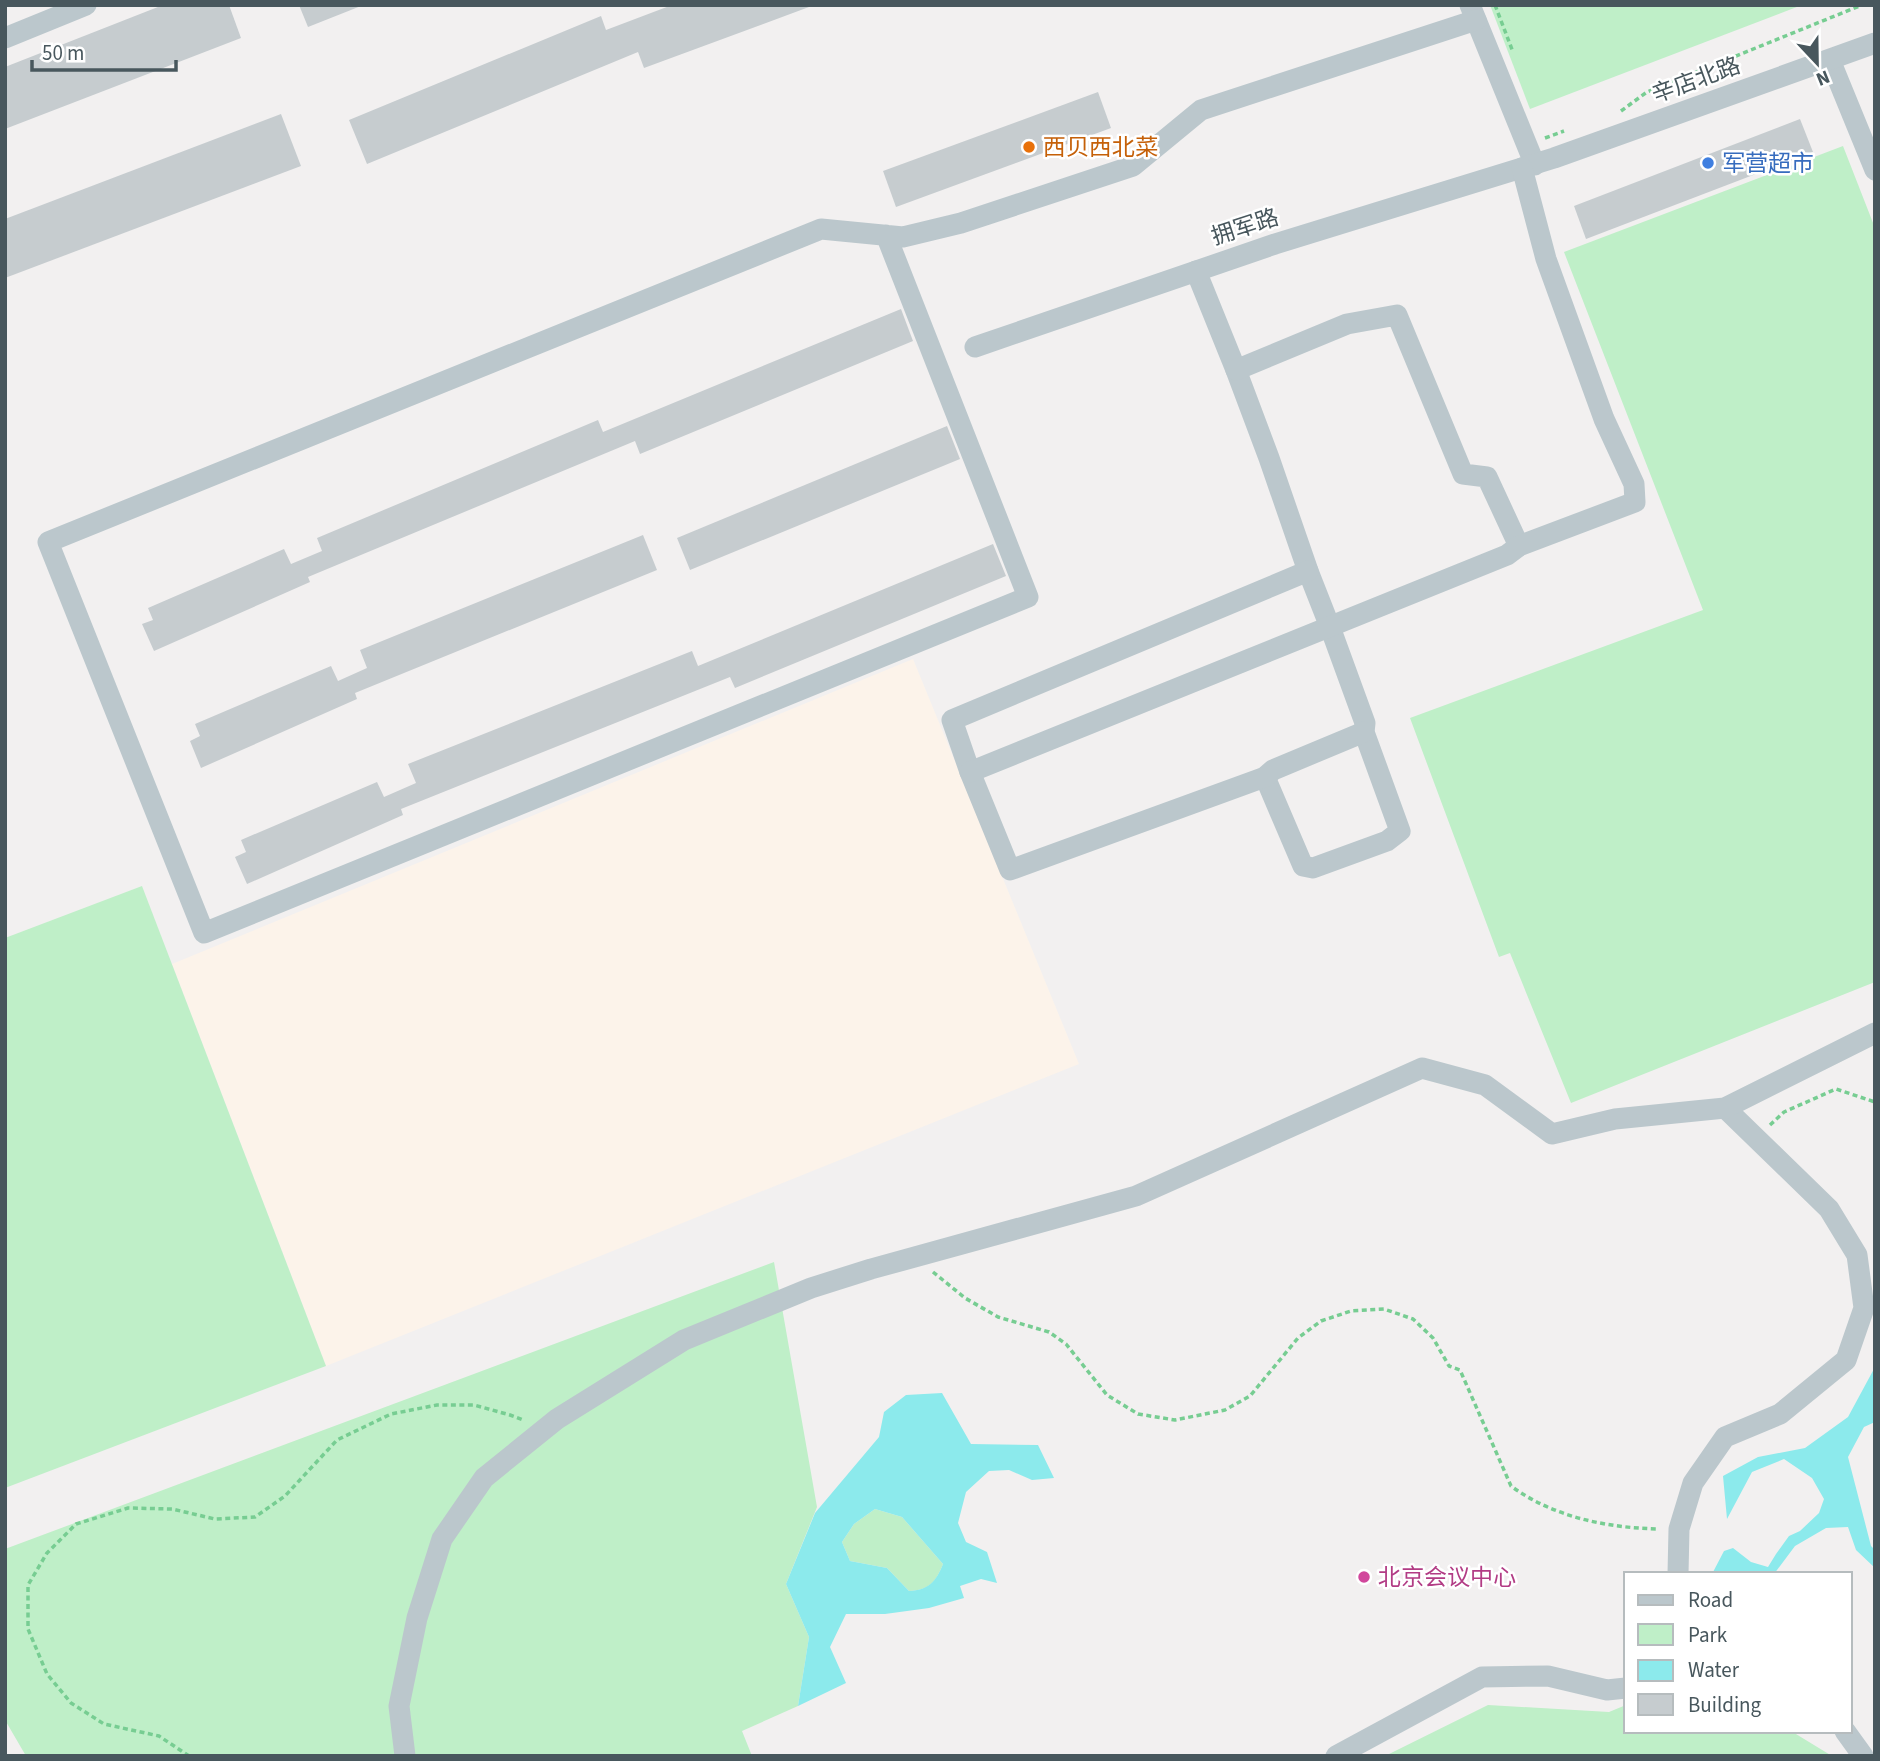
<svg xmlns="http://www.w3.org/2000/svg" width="1880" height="1761" font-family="'Source Sans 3','Noto Sans SC',sans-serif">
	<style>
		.commercial { fill: #fcf3ea }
		.green { fill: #bfefc8 }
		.water { fill: #8ceaec; fill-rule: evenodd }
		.building { fill: #c6cccf }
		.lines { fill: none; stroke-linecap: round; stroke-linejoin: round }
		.path { stroke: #77cd92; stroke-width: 3.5; stroke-dasharray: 5 3.5; stroke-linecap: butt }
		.minor { stroke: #bbc7cc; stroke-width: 21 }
		.food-dot { fill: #e8710a; stroke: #fff; stroke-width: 2.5 }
		.shop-dot { fill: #3f7fe0; stroke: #fff; stroke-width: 2.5 }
		.hotel-dot { fill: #d1479c; stroke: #fff; stroke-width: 2.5 }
		.labels { text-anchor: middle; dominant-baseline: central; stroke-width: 5; stroke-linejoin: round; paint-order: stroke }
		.street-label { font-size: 23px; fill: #48575d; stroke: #fff }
		.food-label { font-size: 23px; fill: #c56008; stroke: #fff; text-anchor: start }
		.shop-label { font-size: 23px; fill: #366cbe; stroke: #fff; text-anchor: start }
		.hotel-label { font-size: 23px; fill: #b23c85; stroke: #fff; text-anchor: start }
	</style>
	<rect width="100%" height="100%" fill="#f2f0f0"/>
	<path class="commercial" d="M913,659L1079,1064L326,1366L172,964Z"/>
	<g class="green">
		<path d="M1490,5H1802L1530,109Z"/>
		<path d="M1843,146L1875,228V982L1571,1103L1510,953L1499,957L1410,718L1703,610L1564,252Z"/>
		<path d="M142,886L326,1366L5,1488V938Z"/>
		<path d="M774,1262L817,1507L786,1584L809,1637L798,1706L742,1731L752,1756H26L5,1720V1549Z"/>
		<path d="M875,1509L902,1517L943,1564C936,1582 929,1590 909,1591L887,1568L850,1561L842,1542L854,1524Z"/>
		<path d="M1488,1705L1609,1712L1626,1705V1731H1791L1832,1756H1385Z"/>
	</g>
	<g class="water">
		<path d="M1875,1367V1422L1864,1427L1848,1457L1871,1546L1875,1550V1568L1856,1550L1848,1527L1826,1528L1795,1546L1774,1574H1712L1724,1551L1733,1548L1751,1562L1768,1567L1776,1554L1789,1536L1800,1531L1819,1513L1824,1499L1812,1478L1784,1459L1752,1472L1727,1519L1723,1476L1758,1457L1805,1448L1848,1417Z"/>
		<path d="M942,1393L971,1444L1038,1445L1054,1478L1032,1480L1009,1470L989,1471L966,1492L958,1523L966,1542L987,1552L997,1583L981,1579L960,1586L964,1598L929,1608L885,1614H846L830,1647L846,1683L798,1706L809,1637L786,1584L815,1513L879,1437L884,1412L906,1395ZM875,1509L902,1517L943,1564C936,1582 928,1590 909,1591L887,1568L850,1561L842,1542L854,1524Z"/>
	</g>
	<g class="building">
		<path d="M163,5H229L241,38L5,129V67Z"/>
		<path d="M299,5H361V6L308,27Z"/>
		<path d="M672,5H809V7L644,68L638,52L367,164L349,120L601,16L606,30Z"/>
		<path d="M1098,92L1111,128L896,207L883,171Z"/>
		<path d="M281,114L301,166L5,278V219Z"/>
		<path d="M1800,119L1813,152L1586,239L1574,206Z"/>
		<path d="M901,309L913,341L640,454L635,441L308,577L310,582L154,651L142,624L153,620L148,608L284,549L291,564L322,551L317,538L598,420L603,432Z"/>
		<path d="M947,426L960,459L690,570L677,538Z"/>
		<path d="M643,535L657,570L355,693L357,699L201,768L190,741L200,736L195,724L331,666L338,681L367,668L360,650Z"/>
		<path d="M993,544L1006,576L735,688L730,677L401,809L403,815L247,884L235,857L246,852L241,840L377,782L384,797L416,783L408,764L692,651L698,666Z"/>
	</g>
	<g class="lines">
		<g class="path">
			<path d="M1495,5L1513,52"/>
			<path d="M1621,111L1647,92L1862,5"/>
			<path d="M1545,138L1564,131"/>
			<path d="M1770,1125L1784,1112L1836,1089L1875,1102"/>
			<path d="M933,1272L965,1298L998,1317L1049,1332L1066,1344L1107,1395L1138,1414L1175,1420L1225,1410L1250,1396L1298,1338L1321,1321L1351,1311L1384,1309L1413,1319L1433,1338L1449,1366L1460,1370L1511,1486C1553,1517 1607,1528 1659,1529"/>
			<path d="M189,1756L159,1736L104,1724L71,1703L47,1674L28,1629V1585L47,1553L76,1524L128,1508L172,1509L215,1519L255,1517L285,1496L337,1440L391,1414L437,1405H474L510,1415L523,1420"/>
		</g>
		<g class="minor">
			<path d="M1470,5L1535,165"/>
			<path d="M5,38L86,5"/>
			<path d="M1830,60L1875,170"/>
			<path d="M886,235L1028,597L204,933L48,542L821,229L903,237L961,223L1133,166L1201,110L1476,20"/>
			<path d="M1196,271L1236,370L1269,458L1308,571L1330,627L1365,723L1364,732L1400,831L1387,841L1313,868L1303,866L1265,777"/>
			<path d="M975,347L1275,244L1554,158L1875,43"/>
			<path d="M1236,370L1347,324L1397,315L1463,474L1487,477L1519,546"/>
			<path d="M1308,571L952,720L970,772L1010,870L1265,777L1273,770L1364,732"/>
			<path d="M970,772L1507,555L1519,546L1635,502L1634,484L1604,419L1546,259L1522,168"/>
			<path d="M1678,1574L1679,1529L1693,1483L1725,1437L1780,1414L1846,1360L1864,1308L1857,1255L1829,1209L1725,1108"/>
			<path d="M1845,1731L1863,1756"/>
			<path d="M405,1756L399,1706L417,1618L442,1539L484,1478L557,1419L684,1340L811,1288L871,1269L1136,1196L1422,1068L1485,1085L1552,1134L1615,1119L1725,1108L1875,1033"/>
			<path d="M1336,1756L1482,1677L1548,1676L1607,1690L1626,1688"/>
		</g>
	</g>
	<circle class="food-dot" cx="1029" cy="147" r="7"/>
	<circle class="shop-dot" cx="1708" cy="163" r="7"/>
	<circle class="hotel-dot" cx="1364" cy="1577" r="7"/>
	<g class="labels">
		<g class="street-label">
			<text transform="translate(1696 80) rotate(-20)">辛店北路</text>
			<text transform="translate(1245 227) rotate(-18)">拥军路</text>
		</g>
		<g class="food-label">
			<text x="1043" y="147">西贝西北菜</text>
		</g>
		<g class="shop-label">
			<text x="1722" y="163">军营超市</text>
		</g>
		<g class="hotel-label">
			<text x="1378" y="1577">北京会议中心</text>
		</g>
	</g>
	<rect width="1880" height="1761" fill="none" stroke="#48575d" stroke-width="14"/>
	<rect x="1624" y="1572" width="228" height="161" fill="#ffffff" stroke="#b6bcbe" stroke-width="2"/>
	<rect x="1638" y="1595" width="35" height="10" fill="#bbc7cc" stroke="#b6bcbe" stroke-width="2"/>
	<text x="1688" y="1607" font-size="21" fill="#48575d">Road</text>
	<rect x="1638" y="1624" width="35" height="21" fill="#bfefc8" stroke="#b6bcbe" stroke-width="2"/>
	<text x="1688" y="1642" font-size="21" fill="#48575d">Park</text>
	<rect x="1638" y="1660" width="35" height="21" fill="#8ceaec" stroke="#b6bcbe" stroke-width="2"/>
	<text x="1688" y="1677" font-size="21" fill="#48575d">Water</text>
	<rect x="1638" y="1694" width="35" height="21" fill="#c6cccf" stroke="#b6bcbe" stroke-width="2"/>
	<text x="1688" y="1712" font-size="21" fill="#48575d">Building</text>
	<g transform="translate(1817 63) rotate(158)" stroke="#ffffff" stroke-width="5" paint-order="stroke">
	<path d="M0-5L12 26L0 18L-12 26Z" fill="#48575d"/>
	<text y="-10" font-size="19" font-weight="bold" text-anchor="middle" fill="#48575d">N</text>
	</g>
	<path d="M32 60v10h144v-10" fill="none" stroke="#48575d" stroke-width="3.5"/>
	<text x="42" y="60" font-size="21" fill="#48575d" stroke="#ffffff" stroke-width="5" paint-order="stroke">50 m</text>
</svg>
